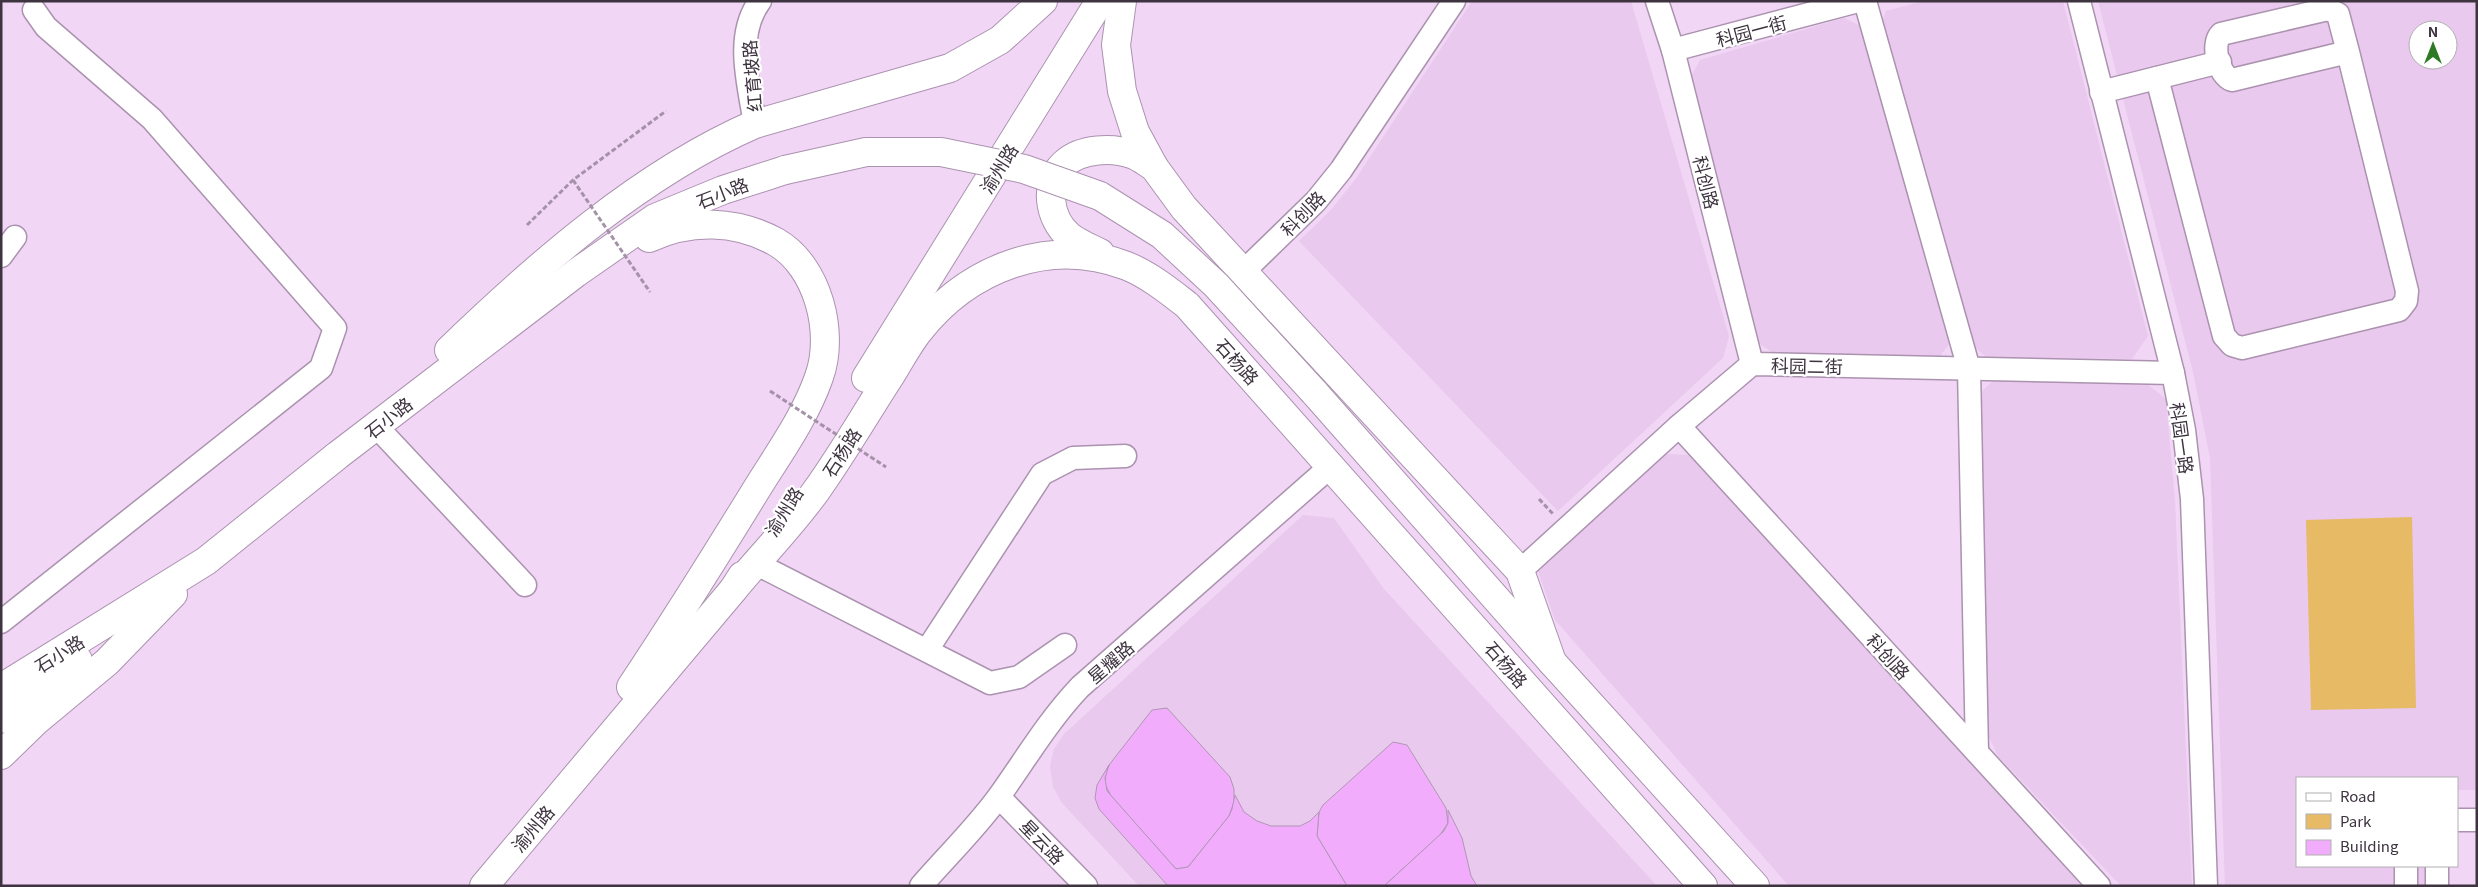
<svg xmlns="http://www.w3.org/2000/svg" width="2478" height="887" font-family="Georgia,'Noto Sans SC',serif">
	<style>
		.built { fill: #e9c9ed; fill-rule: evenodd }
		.green { fill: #e7ba66 }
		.building { fill: #f1adfc; stroke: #af96b3 }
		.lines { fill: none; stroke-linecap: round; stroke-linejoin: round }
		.minor-casing { stroke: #ab92af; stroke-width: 25 }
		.major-casing { stroke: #ab92af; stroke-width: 30 }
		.path { stroke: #a592a9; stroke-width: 3; stroke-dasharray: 5 2.5; stroke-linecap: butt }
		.minor { stroke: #fff; stroke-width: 22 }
		.major { stroke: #fff; stroke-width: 28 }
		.major-bridge-casing { stroke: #ab92af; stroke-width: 30; stroke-linecap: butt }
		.path-bridge { stroke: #a592a9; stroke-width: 3; stroke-dasharray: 5 2.5; stroke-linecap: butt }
		.major-bridge { stroke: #fff; stroke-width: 28 }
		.labels { text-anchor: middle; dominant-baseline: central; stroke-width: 4.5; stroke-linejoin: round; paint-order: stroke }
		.street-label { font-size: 18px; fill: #3e3440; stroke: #fff }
	</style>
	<rect width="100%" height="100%" fill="#f1d6f6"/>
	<g class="built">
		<path d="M1472,1H1631L1729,336L1723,358L1558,511L1299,241L1331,210L1355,180Z"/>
		<path d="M1924,1H2063L2148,336L2132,359L1986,357L1971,344L1881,25L1886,11Z"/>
		<path d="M2098,1H2477V790H2457V778H2297V866H2426V886H2225L2210,458L2193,372ZM2418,30H2448V60H2418Z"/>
		<path d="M1844,18L1861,26L1949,344L1940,356L1774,354L1759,343L1692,75L1700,60Z"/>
		<path d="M1993,381L2147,384L2166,399L2175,501L2192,886H2121L1998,756L1983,724L1981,392Z"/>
		<path d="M1666,454L1689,455L2082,886H1789L1555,620L1538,571Z"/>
		<path d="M1303,515L1334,518L1384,589L1657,886H1139L1062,803L1053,787L1050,766L1054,749L1064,734Z"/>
	</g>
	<path class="green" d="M2412,517L2416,708L2311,710L2306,520Z"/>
	<g class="building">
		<path d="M1167,708L1230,777L1234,789V802L1229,816L1188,867L1176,869L1111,796L1105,784L1106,771L1109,765L1152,710Z"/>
		<path d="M1393,742L1407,745L1446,808L1448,823L1440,835L1384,886H1347L1317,836L1319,812L1323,805Z"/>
		<path d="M1109,765L1105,778L1107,791L1176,869L1188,867L1229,816L1232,809L1235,795L1244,812L1257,821L1271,826H1300L1310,821L1319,812L1317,836L1347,886H1168L1099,809L1095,798L1097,785Z"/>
		<path d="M1448,810L1462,838L1471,876L1477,886H1384L1444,831L1448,823Z"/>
	</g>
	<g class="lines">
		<defs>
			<g id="minor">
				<path d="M1657,1L1673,50L1752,364"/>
				<path d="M1865,1L1969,369L1977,752"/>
				<path d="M2079,1L2173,373L2184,430L2192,499L2206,886"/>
				<path d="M1673,50L1858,1"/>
				<path d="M2157,78L2224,336L2232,345L2242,348L2399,310L2406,301L2407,291L2348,52L2338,14L2328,9L2221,34C2211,44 2218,75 2232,80L2348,52"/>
				<path d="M2101,92L2220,62"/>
				<path d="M755,124C749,85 734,36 760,1"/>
				<path d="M1,256L15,237"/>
				<path d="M1244,271L1316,201L1341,170L1454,1"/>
				<path d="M376,426L525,585"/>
				<path d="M1679,426L2099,886"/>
				<path d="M755,563L990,683L1019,677L1065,645"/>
				<path d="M1520,571L1679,426L1752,364L2173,373"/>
				<path d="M1,622L321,368L335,328L152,119L46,27L34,10"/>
				<path d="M927,650L1042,474L1073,458L1125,456"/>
				<path d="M999,797L1086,886"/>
				<path d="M2457,820H2477"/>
				<path d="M2406,866V886"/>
				<path d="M2437,866V886"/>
				<path d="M921,886C947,856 977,827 1000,795C1027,757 1048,721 1080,687L1331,466"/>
			</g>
			<g id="major">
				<path d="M1122,1L1116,45L1122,91L1135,132L1154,167L1184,208L1520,571L1552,662"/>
				<path d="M1100,253C1090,248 1078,243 1069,236C1049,219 1043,183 1064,164C1081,148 1113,147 1134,155C1141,158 1147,163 1154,167"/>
				<path d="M449,350C537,265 642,173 755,124L950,68L1000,40L1043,1"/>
				<path d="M866,378L1100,1"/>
				<path d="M1314,392L1552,662L1755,886"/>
				<path d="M733,590C760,557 791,526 816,491C843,453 866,413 892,373C900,360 908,345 918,332C968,268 1049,236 1127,266C1149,275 1169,291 1187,305L1703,886"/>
				<path d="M631,687C673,624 713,560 753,495C776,457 804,420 819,377C835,333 818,266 776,242C736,220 691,219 649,238"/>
				<path d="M1,688L206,561L338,455L576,273L655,218L723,190L785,170"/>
				<path d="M1,719L78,660"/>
				<path d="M1,755L36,721L107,662L173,594"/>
				<path d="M484,886L733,590L742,576"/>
			</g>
		</defs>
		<use href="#minor" class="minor-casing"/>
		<use href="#major" class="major-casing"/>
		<g class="path">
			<path d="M527,225L573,180L666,111"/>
			<path d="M1539,499L1554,515"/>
		</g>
		<use href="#minor" class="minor"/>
		<use href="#major" class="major"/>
		<defs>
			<path id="major-bridge" d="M785,170L866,152H941L1024,169L1100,196L1162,235L1216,285L1314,392"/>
		</defs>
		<use href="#major-bridge" class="major-bridge-casing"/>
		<g class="path-bridge">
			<path d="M573,180L650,292"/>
			<path d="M770,391L886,467"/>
		</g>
		<use href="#major-bridge" class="major-bridge"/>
	</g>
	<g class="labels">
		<g class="street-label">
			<text transform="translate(1751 30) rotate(-15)">科园一街</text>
			<text transform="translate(751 76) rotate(-95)">红育坡路</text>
			<text transform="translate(998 168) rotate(-58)">渝州路</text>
			<text transform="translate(1707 182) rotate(76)">科创路</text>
			<text transform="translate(722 192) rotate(-21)">石小路</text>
			<text transform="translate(1302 213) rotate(-46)">科创路</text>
			<text transform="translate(1238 361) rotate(48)">石杨路</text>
			<text transform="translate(1807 365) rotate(1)">科园二街</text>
			<text transform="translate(388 417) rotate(-38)">石小路</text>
			<text transform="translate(2183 438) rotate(82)">科园一路</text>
			<text transform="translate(841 452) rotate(-57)">石杨路</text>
			<text transform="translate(783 511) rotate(-58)">渝州路</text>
			<text transform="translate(59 653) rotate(-32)">石小路</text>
			<text transform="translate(1889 656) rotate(48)">科创路</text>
			<text transform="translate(1110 661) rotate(-41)">星耀路</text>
			<text transform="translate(1507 664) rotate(49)">石杨路</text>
			<text transform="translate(532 828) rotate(-50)">渝州路</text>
			<text transform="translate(1043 841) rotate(46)">星云路</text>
		</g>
	</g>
	<rect width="2478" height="887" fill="none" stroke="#3e3440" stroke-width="5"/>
	<rect x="2296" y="777" width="162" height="90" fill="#ffffff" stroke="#b2aeb3"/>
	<rect x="2306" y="793" width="25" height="8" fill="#ffffff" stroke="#b2aeb3"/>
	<text x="2340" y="802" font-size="15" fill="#3e3440">Road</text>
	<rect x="2306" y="814" width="25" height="15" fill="#e7ba66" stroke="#b2aeb3"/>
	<text x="2340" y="827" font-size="15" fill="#3e3440">Park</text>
	<rect x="2306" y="840" width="25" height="15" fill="#f1adfc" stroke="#b2aeb3"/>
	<text x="2340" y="852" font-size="15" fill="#3e3440">Building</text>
	<g transform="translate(2433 45)"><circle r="24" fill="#ffffff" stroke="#b2aeb3"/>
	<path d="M0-4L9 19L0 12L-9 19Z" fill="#2c7a23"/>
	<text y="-8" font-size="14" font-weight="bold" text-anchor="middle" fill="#3e3440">N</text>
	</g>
</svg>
